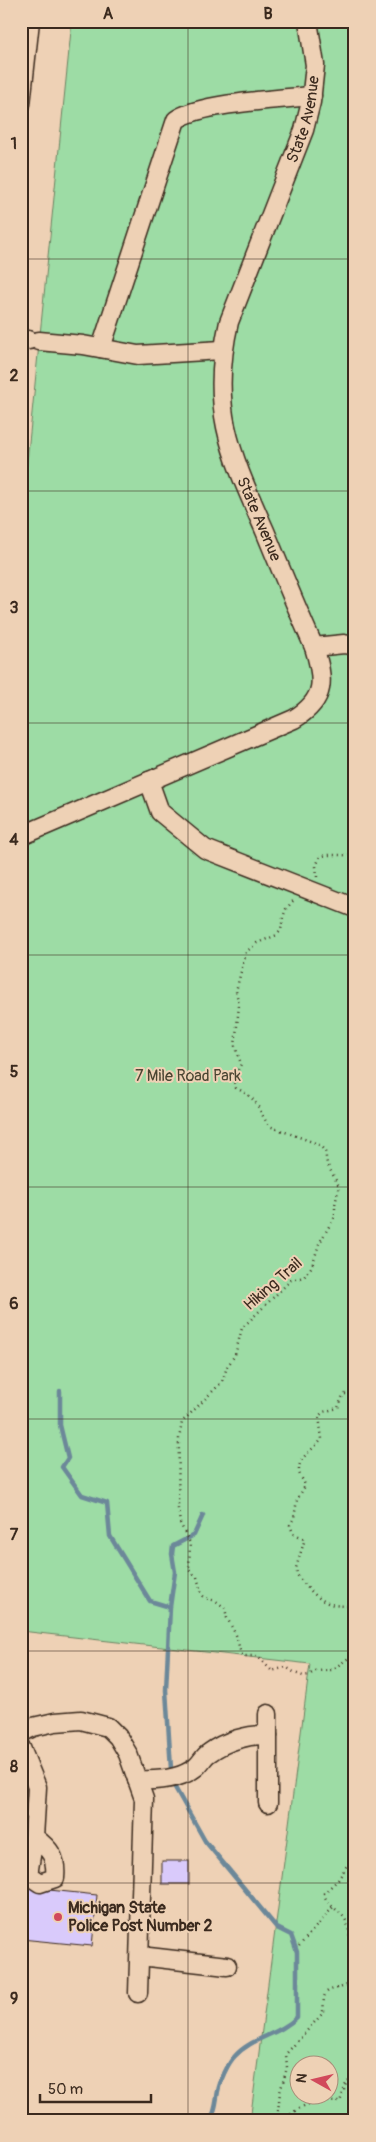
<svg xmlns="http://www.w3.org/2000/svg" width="376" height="2142" font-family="Pangolin,sans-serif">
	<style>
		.green { fill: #9ddca5; stroke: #6c8362; fill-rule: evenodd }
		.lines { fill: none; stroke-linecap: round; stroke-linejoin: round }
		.stream { stroke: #6c8899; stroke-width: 4.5 }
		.building { fill: #d9cafb; stroke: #3b2a1e }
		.minor-casing { stroke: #3b2a1e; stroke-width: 21 }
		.path { stroke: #3b2a1e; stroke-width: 2.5; stroke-dasharray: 1 4; stroke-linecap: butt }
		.minor { stroke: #eed1b5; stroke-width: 18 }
		.grid { fill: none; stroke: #3b2a1e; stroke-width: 1; stroke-opacity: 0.55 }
		.poi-dot { fill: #d1495b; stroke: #eed1b5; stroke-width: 2 }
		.labels { text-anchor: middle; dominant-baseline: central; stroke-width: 4; stroke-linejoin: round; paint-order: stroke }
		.street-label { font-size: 16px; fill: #3b2a1e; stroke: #eed1b5 }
		.park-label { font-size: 16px; fill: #4a4532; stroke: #eed1b5 }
		.poi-label { font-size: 16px; font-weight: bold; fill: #3b2a1e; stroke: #eed1b5; text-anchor: start }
		.neatline { fill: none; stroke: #3b2a1e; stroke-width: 2 }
		.grid-label { font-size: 16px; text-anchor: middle; font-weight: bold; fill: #3b2a1e }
	</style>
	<rect width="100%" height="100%" fill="#eed1b5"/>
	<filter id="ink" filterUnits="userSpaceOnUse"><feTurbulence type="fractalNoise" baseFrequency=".02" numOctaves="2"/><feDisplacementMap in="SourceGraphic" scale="10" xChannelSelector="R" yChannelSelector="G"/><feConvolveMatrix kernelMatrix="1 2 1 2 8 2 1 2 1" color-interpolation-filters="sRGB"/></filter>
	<g filter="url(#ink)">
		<path class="green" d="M72,21H355V2121H250L310,1664L21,1631V521ZM298,2064H328V2094H298Z"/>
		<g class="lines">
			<g class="stream">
				<path d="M60,1391V1425L68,1458L62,1467L82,1495L107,1503L110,1536L150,1601L170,1607L166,1690L171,1769"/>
				<path d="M170,1607L175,1572L172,1554L173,1546L194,1535L203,1515"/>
				<path d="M173,1784L205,1841L277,1928L291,1935L297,1952V2017C280,2035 252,2037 235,2056C228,2063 220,2081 218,2091C216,2101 216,2112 210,2121"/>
			</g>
		</g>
		<g class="building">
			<path d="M21,1804H26L21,1849Z"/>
			<rect x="162" y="1861" width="27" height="23"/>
			<path d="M21,1887L97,1895L92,1946L21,1939Z"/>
		</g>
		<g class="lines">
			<defs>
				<g id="minor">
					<path d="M21,104L30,21"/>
					<path d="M21,340H29"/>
					<path d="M39,341L83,345L138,355L222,350"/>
					<path d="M101,348L176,120C199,103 281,99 312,96"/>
					<path d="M314,647L344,644L355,646"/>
					<path d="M149,781L160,812L205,849L355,908"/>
					<path id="s1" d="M21,836L294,719C327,699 324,679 314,647C297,609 281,570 265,531C231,454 209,409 229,322L304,130L311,102L315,65L308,21"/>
					<path d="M268,1714V1803"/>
					<path d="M21,1733L33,1727L55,1722L81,1720L108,1727L118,1737L128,1754L144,1799L138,1993"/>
					<path d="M21,1748L37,1787L34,1837L28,1875L40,1883L55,1878C57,1857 50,1849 34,1837"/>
					<path d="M137,1780C156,1781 181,1779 196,1767C201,1763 204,1756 209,1753C225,1741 249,1734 268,1735"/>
					<path d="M140,1956L227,1966"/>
				</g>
			</defs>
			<use href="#minor" class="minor-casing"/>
			<g class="path">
				<path d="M317,877L316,866L320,857C331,852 343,858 355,853"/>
				<path d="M293,901L286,909L283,917L281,930L277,935L257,943L246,952L236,991L239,1005L235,1046L241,1064L233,1080L236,1088C260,1100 256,1107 269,1126L318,1144L325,1151L327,1164L339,1186L335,1205V1216L319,1244L312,1266L304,1277L291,1280L242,1328L235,1355L227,1367L222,1382L182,1422L179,1439L178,1509L180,1523L190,1543L189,1570L197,1577L202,1595L205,1598L216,1601L225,1608L227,1618L236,1635L241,1654L244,1656H257L272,1671L286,1667L295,1673L303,1676L309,1675L315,1671L332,1670L350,1657L355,1651"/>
				<path d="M355,1358L352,1368L355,1383"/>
				<path d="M355,1390L343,1395L338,1408L323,1412L319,1416L322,1439C315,1449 298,1456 299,1471C299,1476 304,1480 305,1486L297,1500L294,1518L290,1525L293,1533L303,1538L304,1542L296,1568L297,1575C305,1585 318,1601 331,1604C339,1607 347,1604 355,1609"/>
				<path d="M355,1863L348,1864L338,1880L324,1893C326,1906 341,1910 346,1921C353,1937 347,1953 355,1969"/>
				<path d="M299,1946L335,1905"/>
				<path d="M277,2121L280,2092L287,2068L286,2054L322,2014C325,2008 322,1998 326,1993C332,1986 345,1991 355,1978"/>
				<path d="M283,2121C304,2102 312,2101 340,2102L346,2084L355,2074"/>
			</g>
			<use href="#minor" class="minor"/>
		</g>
	</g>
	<path class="grid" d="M188,21V2121M21,259H355M21,491H355M21,723H355M21,955H355M21,1187H355M21,1419H355M21,1651H355M21,1883H355"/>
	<circle class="poi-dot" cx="58" cy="1917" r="5"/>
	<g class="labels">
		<g class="street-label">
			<text stroke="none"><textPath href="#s1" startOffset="940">State Avenue</textPath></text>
			<text transform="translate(259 519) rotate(67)">State Avenue</text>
			<text transform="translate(273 1284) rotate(-41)">Hiking Trail</text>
		</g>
		<g class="park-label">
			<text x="188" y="1076">7 Mile Road Park</text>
		</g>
		<g class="poi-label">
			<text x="68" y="1908">Michigan State<tspan x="68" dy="18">Police Post Number 2</tspan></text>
		</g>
	</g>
	<rect width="376" height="2142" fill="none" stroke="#eed1b5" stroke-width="55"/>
	<g transform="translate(314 2080) rotate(278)"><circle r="24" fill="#eed1b5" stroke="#a68e79"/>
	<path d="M0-4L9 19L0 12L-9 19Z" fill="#d1495b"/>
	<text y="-8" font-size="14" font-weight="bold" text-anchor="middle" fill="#3b2a1e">N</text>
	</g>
	<path d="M40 2094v8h111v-8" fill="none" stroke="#3b2a1e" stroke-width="2.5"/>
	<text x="48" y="2094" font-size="15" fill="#3b2a1e" stroke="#eed1b5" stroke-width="4" paint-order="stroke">50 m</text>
	<rect x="28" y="28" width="320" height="2086" class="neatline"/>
	<g class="grid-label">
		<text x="108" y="19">A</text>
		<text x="268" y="19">B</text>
		<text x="14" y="149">1</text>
		<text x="14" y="381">2</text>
		<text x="14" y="613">3</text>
		<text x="14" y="845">4</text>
		<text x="14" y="1077">5</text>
		<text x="14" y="1309">6</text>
		<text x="14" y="1540">7</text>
		<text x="14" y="1772">8</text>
		<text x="14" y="2004">9</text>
	</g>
</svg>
